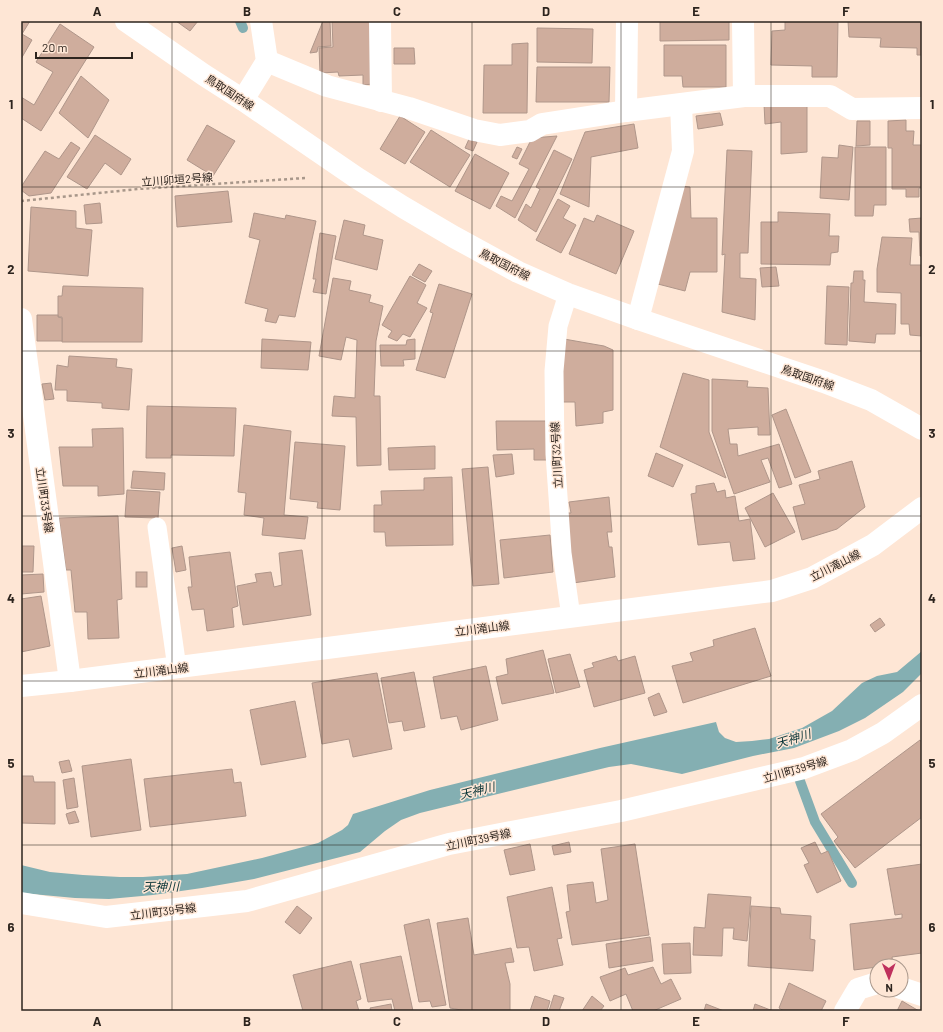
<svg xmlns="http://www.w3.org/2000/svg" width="943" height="1032" font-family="Barlow,'Noto Sans JP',sans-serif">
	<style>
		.water { fill: #84afb2 }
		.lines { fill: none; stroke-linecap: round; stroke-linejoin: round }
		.stream { stroke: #84afb2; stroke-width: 10 }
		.building { fill: #cfad9d; stroke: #af968a }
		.path { stroke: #a8978a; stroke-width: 2.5; stroke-dasharray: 3 3; stroke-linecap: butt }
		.lane { stroke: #fff; stroke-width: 19 }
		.street { stroke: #fff; stroke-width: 22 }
		.secondary { stroke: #fff; stroke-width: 22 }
		.grid { fill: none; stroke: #2d241e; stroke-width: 1; stroke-opacity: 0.55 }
		.labels { text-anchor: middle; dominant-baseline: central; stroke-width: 3; stroke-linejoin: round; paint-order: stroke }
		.street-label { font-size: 11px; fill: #2d241e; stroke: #fee6d5 }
		.water-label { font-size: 12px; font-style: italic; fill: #083437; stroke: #fee6d5 }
		.neatline { fill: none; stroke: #2d241e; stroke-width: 1.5 }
		.grid-label { font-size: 13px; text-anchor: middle; font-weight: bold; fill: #2d241e }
	</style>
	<rect width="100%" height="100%" fill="#fee6d5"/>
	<path class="water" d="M922,651V673L903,692L865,718L839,731L794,748L753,756L682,774L631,764L609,767L420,813L401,820L385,831L360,852L254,879L202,888L153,895L109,899L75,898L21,893V865L50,872L83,875L120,877H143L187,874L262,858L318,843L342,830L348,825L353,814L430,790L600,748L716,722L719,732L725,738L736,742L752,741L769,739L802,728L832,711L862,683L877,676L897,672Z"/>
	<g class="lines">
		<g class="stream">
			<path d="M240,21L243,28"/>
			<path d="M800,781L815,822L852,883"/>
		</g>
	</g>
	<g class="building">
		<path d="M21,21H30L22,34L32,40L21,59Z"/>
		<path d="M176,21H198L190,31Z"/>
		<path d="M323,21H330L331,46L318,47L317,52L310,53Z"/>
		<path d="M332,21H371L373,84L363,85V75L339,76L338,72L320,73L319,48L333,47Z"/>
		<path d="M660,21H729V40L660,41Z"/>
		<path d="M785,21H838L837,77H812V66L771,65L772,31L785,30Z"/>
		<path d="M848,21H922V55H917V48L880,47L881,38L849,37Z"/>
		<path d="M60,24L94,47L41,131L21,118V97L34,105L53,72L36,62Z"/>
		<path d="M537,28L593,29L592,63L537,62Z"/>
		<path d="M528,43L527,113H483L484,65H512V44Z"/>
		<path d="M664,45H726V87H683L682,76H664Z"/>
		<path d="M394,48H414L415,64H394Z"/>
		<path d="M537,67H610L609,102H536Z"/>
		<path d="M81,76L109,100L88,138L59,113Z"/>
		<path d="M807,103V152L781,154V122L765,124L764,104Z"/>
		<path d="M720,113L723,125L698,129L696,116Z"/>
		<path d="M400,116L425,132L405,164L380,149Z"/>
		<path d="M906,120V131H914L913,145H922V188H919V197H906V189H892V148H888V121Z"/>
		<path d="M857,121H870V145L856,146Z"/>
		<path d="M634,124L638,148L591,157L589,207L560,194L585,132Z"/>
		<path d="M207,125L235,141L213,176L187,160Z"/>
		<path d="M431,130L470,155L450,187L410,162Z"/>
		<path d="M95,135L131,159L121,175L105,163L87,189L67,177Z"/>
		<path d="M557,136L515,218L496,206L501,196L512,201L529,169L519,164L532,138Z"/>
		<path d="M469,139L477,142L473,151L465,148Z"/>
		<path d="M71,142L80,148L51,193L29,196L21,190V187L45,151L59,159Z"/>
		<path d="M839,145L853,147L849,200L820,198L822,157L838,158Z"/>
		<path d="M517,147L522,149L517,159L512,157Z"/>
		<path d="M855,147H886V205H874L873,216H855Z"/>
		<path d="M554,150L572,159L536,232L518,220L526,204L531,208L540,189L536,187Z"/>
		<path d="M727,150L752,151L748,253H740V278L756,279L755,320L722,312L725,254L722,255Z"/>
		<path d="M475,154L509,173L490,209L455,191Z"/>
		<path d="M681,186L690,187L691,218H717V272H690L685,291L654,283Z"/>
		<path d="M228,191L232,222L177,227L175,196Z"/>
		<path d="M558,199L570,206L563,218L576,225L561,253L536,240Z"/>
		<path d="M100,203L102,223L86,224L84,205Z"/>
		<path d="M31,207L76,211V228L92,230L88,276L28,271Z"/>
		<path d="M778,212L830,214L829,236H839L838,252L831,253L830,265L761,264V222H778Z"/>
		<path d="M254,213L285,219L286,215L316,221L295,317L279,315L276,323L265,321L268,309L245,303L260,240L249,237Z"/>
		<path d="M597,215L634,231L616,274L569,254L584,218L594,222Z"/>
		<path d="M922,218V256H920L919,232H910L909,219Z"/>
		<path d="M344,220L365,225L363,235L383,240L377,270L335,259Z"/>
		<path d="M320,233L336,236L326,294L313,292L316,279H313Z"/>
		<path d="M882,237L912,238L910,265H922V336L910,335L909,324H901V293L877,292V269Z"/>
		<path d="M419,264L432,271L425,282L412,275Z"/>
		<path d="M776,267L779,286L762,287L760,268Z"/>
		<path d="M854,271H863V280H865L864,302L896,304L895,334H876L875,343L849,341L851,283H853Z"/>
		<path d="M410,276L426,285L417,303L427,308L410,337L403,334L397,341L388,337L392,331L382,325Z"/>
		<path d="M333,278L351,281L349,290L371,295L369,302L383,306L376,341L374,396H380L381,465L357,466L356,417L332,416L334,396L355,398L357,340L346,337L341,360L319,356Z"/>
		<path d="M439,284L472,294L445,378L416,370L433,313L430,312Z"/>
		<path d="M63,286L143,288L142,342H62V317H58V296H62Z"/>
		<path d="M827,286L849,287L847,345L825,344Z"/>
		<path d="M37,315H58V317L62,318V341H37Z"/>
		<path d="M262,339L311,342L308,370L261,368Z"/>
		<path d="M415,339V359L403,360L404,366H381L380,345H406L407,340Z"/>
		<path d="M564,339L604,346L613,350V410L603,412V423L576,426L575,402H561Z"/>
		<path d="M69,356L117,359L116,367L132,369L129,410L102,408V403L67,401V390H55L57,365L68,367Z"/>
		<path d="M683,373L709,380V432L726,478L660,447Z"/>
		<path d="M712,379L748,381L747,387L768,388L770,435H758V427L728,429L730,444H737L738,456L779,444L792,484L779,488L768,458L761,460L770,482L734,494L712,431Z"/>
		<path d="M51,383L54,399L45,400L42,384Z"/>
		<path d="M147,406L236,408L234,456L171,455V458H146Z"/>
		<path d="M786,409L811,472L795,478L772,415Z"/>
		<path d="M496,421H548L549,460H534V449L497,450Z"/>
		<path d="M244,425L291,431L284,515L308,517L305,539L262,535L264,518L244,515L246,493L238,492Z"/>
		<path d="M123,428L124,494L98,496V486H63L59,447H93L92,429Z"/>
		<path d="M295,442L345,446L340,510L317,508L318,502L290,499Z"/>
		<path d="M435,446V469L389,470L388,448Z"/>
		<path d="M656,453L683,465L673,487L648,476Z"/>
		<path d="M512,454L514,474L496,477L493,455Z"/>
		<path d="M852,461L865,507L837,529L802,540L793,507L805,504L799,485L820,479L818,471Z"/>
		<path d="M488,467L499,584L473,586L462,469Z"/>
		<path d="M133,471L165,473L164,490L131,488Z"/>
		<path d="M452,477L453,545L386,546L385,532H374V505H382L381,491L424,490V478Z"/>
		<path d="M714,483L717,492L725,490L726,498L735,496L739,521L750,519L755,559L733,561L730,542L698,545L691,494L696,493V486Z"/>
		<path d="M127,490L160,492L158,518L125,517Z"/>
		<path d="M773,493L795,532L765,547L745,508Z"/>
		<path d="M609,497L612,532H607L609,547H612L615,577L573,583L564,513H571L569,502Z"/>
		<path d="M118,516L122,599L117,600L119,638L88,639L87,612H75L71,570H66L59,518Z"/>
		<path d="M550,535L553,572L504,578L500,540Z"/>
		<path d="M21,546H34L33,572H21Z"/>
		<path d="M182,546L186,570L176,572L172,548Z"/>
		<path d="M302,550L311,615L243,625L237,586L257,582L255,574L271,572L274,587L282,585L279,553Z"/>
		<path d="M230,552L238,606L232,608L234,627L207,631L204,609L192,610L188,587H192L189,557Z"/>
		<rect x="136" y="572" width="11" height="15"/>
		<path d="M43,574L44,592L21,594V575Z"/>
		<path d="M41,596L50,646L21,652V599Z"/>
		<path d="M880,618L885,625L875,632L870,625Z"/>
		<path d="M755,628L771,676L683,703L672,666L693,661L690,653L714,646L713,640Z"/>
		<path d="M543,650L554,693L502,704L496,677L508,674L506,659Z"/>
		<path d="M570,654L580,687L556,693L548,659Z"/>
		<path d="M616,656L618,661L635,656L645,693L594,707L584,670L594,667L592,663Z"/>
		<path d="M486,666L498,720L461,730L457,716L441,719L433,677Z"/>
		<path d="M414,672L425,727L404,731L402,721L389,723L381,678Z"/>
		<path d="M377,673L392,749L353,757L349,739L322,744L312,683Z"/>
		<path d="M659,693L667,712L654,716L648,698Z"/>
		<path d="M295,701L306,757L261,765L250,710Z"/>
		<path d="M920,740L922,743V817L855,868L834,841L838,837L821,814Z"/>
		<path d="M131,759L141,830L91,837L82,766Z"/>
		<path d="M69,760L72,771L62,773L59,762Z"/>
		<path d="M232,769L234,783L241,782L246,816L150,827L144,779Z"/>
		<path d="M21,776H33L34,782H55V824L21,823Z"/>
		<path d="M74,778L78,807L67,809L63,780Z"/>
		<path d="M75,811L79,822L69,824L66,814Z"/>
		<path d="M569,842L571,852L554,855L552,846Z"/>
		<path d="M815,842L821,854L828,851L841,881L817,893L804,865L809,863L801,848Z"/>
		<path d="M530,844L535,870L510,875L504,850Z"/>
		<path d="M635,844L649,935L572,945L566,912L570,911L567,885L593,882L596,903L608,900L601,849Z"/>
		<path d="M922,864V953L892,957L893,965L877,966V967L854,970L850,924L902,918V914L895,915L887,869Z"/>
		<path d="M552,887L562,938L557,939L563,965L534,971L529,947L517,948L507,897Z"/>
		<path d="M708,894L751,897L747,941L733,939L734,928H723L722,956L693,955L694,927L705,928Z"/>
		<path d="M297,906L312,918L300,934L285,922Z"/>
		<path d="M751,906L780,908L781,914L811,916L810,939L815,940L813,971L748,966Z"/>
		<path d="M468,918L474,955L511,948L514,962L505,963L510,984V1011H467L450,1008L437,923Z"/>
		<path d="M429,919L446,1005L432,1007L430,1001L419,1002L404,925Z"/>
		<path d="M650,937L653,961L609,968L606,944Z"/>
		<path d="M690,943L691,973L664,974L662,944Z"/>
		<path d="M401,956L413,1011H395L392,999L368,1002L360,964Z"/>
		<path d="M351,961L361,999L356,1001L359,1011H303L293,975Z"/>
		<path d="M653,967L661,984L671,979L681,999L653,1011H633L626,994L610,1001L600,977L625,968L628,975Z"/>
		<path d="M789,983L826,1001L821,1011H784L779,1008Z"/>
		<path d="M554,995L564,998L559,1011H549Z"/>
		<path d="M535,996L550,1001L547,1011H530Z"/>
		<path d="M592,996L604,1006L600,1011H582Z"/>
		<path d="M902,1001L919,1011H897Z"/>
		<path d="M391,1004L392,1011H371L370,1008Z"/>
		<path d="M706,1004L724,1011H704Z"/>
		<path d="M755,1004L773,1011H753Z"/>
	</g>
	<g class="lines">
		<path class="path" d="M21,201L138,189L305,178"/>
		<g class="lane">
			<path d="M568,294L558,326L554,371L555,454L562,553L571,617"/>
			<path d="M157,527L177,668"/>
		</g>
		<g class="street">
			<path d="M380,21L381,101"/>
			<path d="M743,21L744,96"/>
			<path d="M267,61L327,86L409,108L474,130L500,135L530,131L542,124L626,111L744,96H830L852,109L922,108"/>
			<path d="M243,100L267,61L261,21"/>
			<path d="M626,111L627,21"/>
			<path d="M21,319L70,681"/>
			<path d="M638,319L683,151L681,105"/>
			<path d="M21,903L106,917L247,901L449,844L621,811L804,768L852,750L883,733L922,705"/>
			<path d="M901,988L922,995"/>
			<path d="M845,1011L858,989L877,983"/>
		</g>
		<g class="secondary">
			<path d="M126,21L204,75L243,100L357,178L403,207L454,237L518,272L568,294L638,319L824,382L871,400L922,429"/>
			<path d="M21,686L70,681L772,591L812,578L873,545L922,508"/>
		</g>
	</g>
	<path class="grid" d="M172,21V1011M322,21V1011M472,21V1011M621,21V1011M771,21V1011M21,187H922M21,351H922M21,516H922M21,681H922M21,845H922"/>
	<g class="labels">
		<g class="street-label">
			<text transform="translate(230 92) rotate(33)">鳥取国府線</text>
			<text transform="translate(177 179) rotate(-4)">立川卯垣2号線</text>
			<text transform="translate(505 264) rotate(27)">鳥取国府線</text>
			<text transform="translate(808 377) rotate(19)">鳥取国府線</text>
			<text transform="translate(556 455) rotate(-93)">立川町32号線</text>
			<text transform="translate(45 500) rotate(82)">立川町33号線</text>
			<text transform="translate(835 565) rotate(-27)">立川滝山線</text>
			<text transform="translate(482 628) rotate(-7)">立川滝山線</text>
			<text transform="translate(161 670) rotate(-7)">立川滝山線</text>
			<text transform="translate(795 769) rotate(-16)">立川町39号線</text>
			<text transform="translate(478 839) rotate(-12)">立川町39号線</text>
			<text transform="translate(163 911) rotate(-7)">立川町39号線</text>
		</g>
		<g class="water-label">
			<text transform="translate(793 738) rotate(-17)">天神川</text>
			<text transform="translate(477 790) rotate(-14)">天神川</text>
			<text transform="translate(161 886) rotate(-1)">天神川</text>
		</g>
	</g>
	<rect width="943" height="1032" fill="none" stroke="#fee6d5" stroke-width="44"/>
	<g transform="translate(889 978) rotate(179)"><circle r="19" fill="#fee6d5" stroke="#aa988c"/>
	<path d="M0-3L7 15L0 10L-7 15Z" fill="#bf315d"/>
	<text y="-6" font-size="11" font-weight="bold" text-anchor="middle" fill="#2d241e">N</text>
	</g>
	<path d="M36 52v6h96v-6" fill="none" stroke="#2d241e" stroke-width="2"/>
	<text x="42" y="52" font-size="12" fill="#2d241e" stroke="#fee6d5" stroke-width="3" paint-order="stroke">20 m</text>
	<rect x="22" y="22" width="899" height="988" class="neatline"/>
	<g class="grid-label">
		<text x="97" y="16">A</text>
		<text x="247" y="16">B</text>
		<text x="397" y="16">C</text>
		<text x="546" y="16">D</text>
		<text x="696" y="16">E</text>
		<text x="846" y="16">F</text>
		<text x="11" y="109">1</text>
		<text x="932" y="109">1</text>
		<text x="11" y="274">2</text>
		<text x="932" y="274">2</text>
		<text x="11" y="438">3</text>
		<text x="932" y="438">3</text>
		<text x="11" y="603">4</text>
		<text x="932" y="603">4</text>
		<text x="11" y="768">5</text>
		<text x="932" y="768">5</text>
		<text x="11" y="932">6</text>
		<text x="932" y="932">6</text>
		<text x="97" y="1026">A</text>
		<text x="247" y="1026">B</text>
		<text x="397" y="1026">C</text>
		<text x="546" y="1026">D</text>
		<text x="696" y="1026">E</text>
		<text x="846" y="1026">F</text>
	</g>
</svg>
